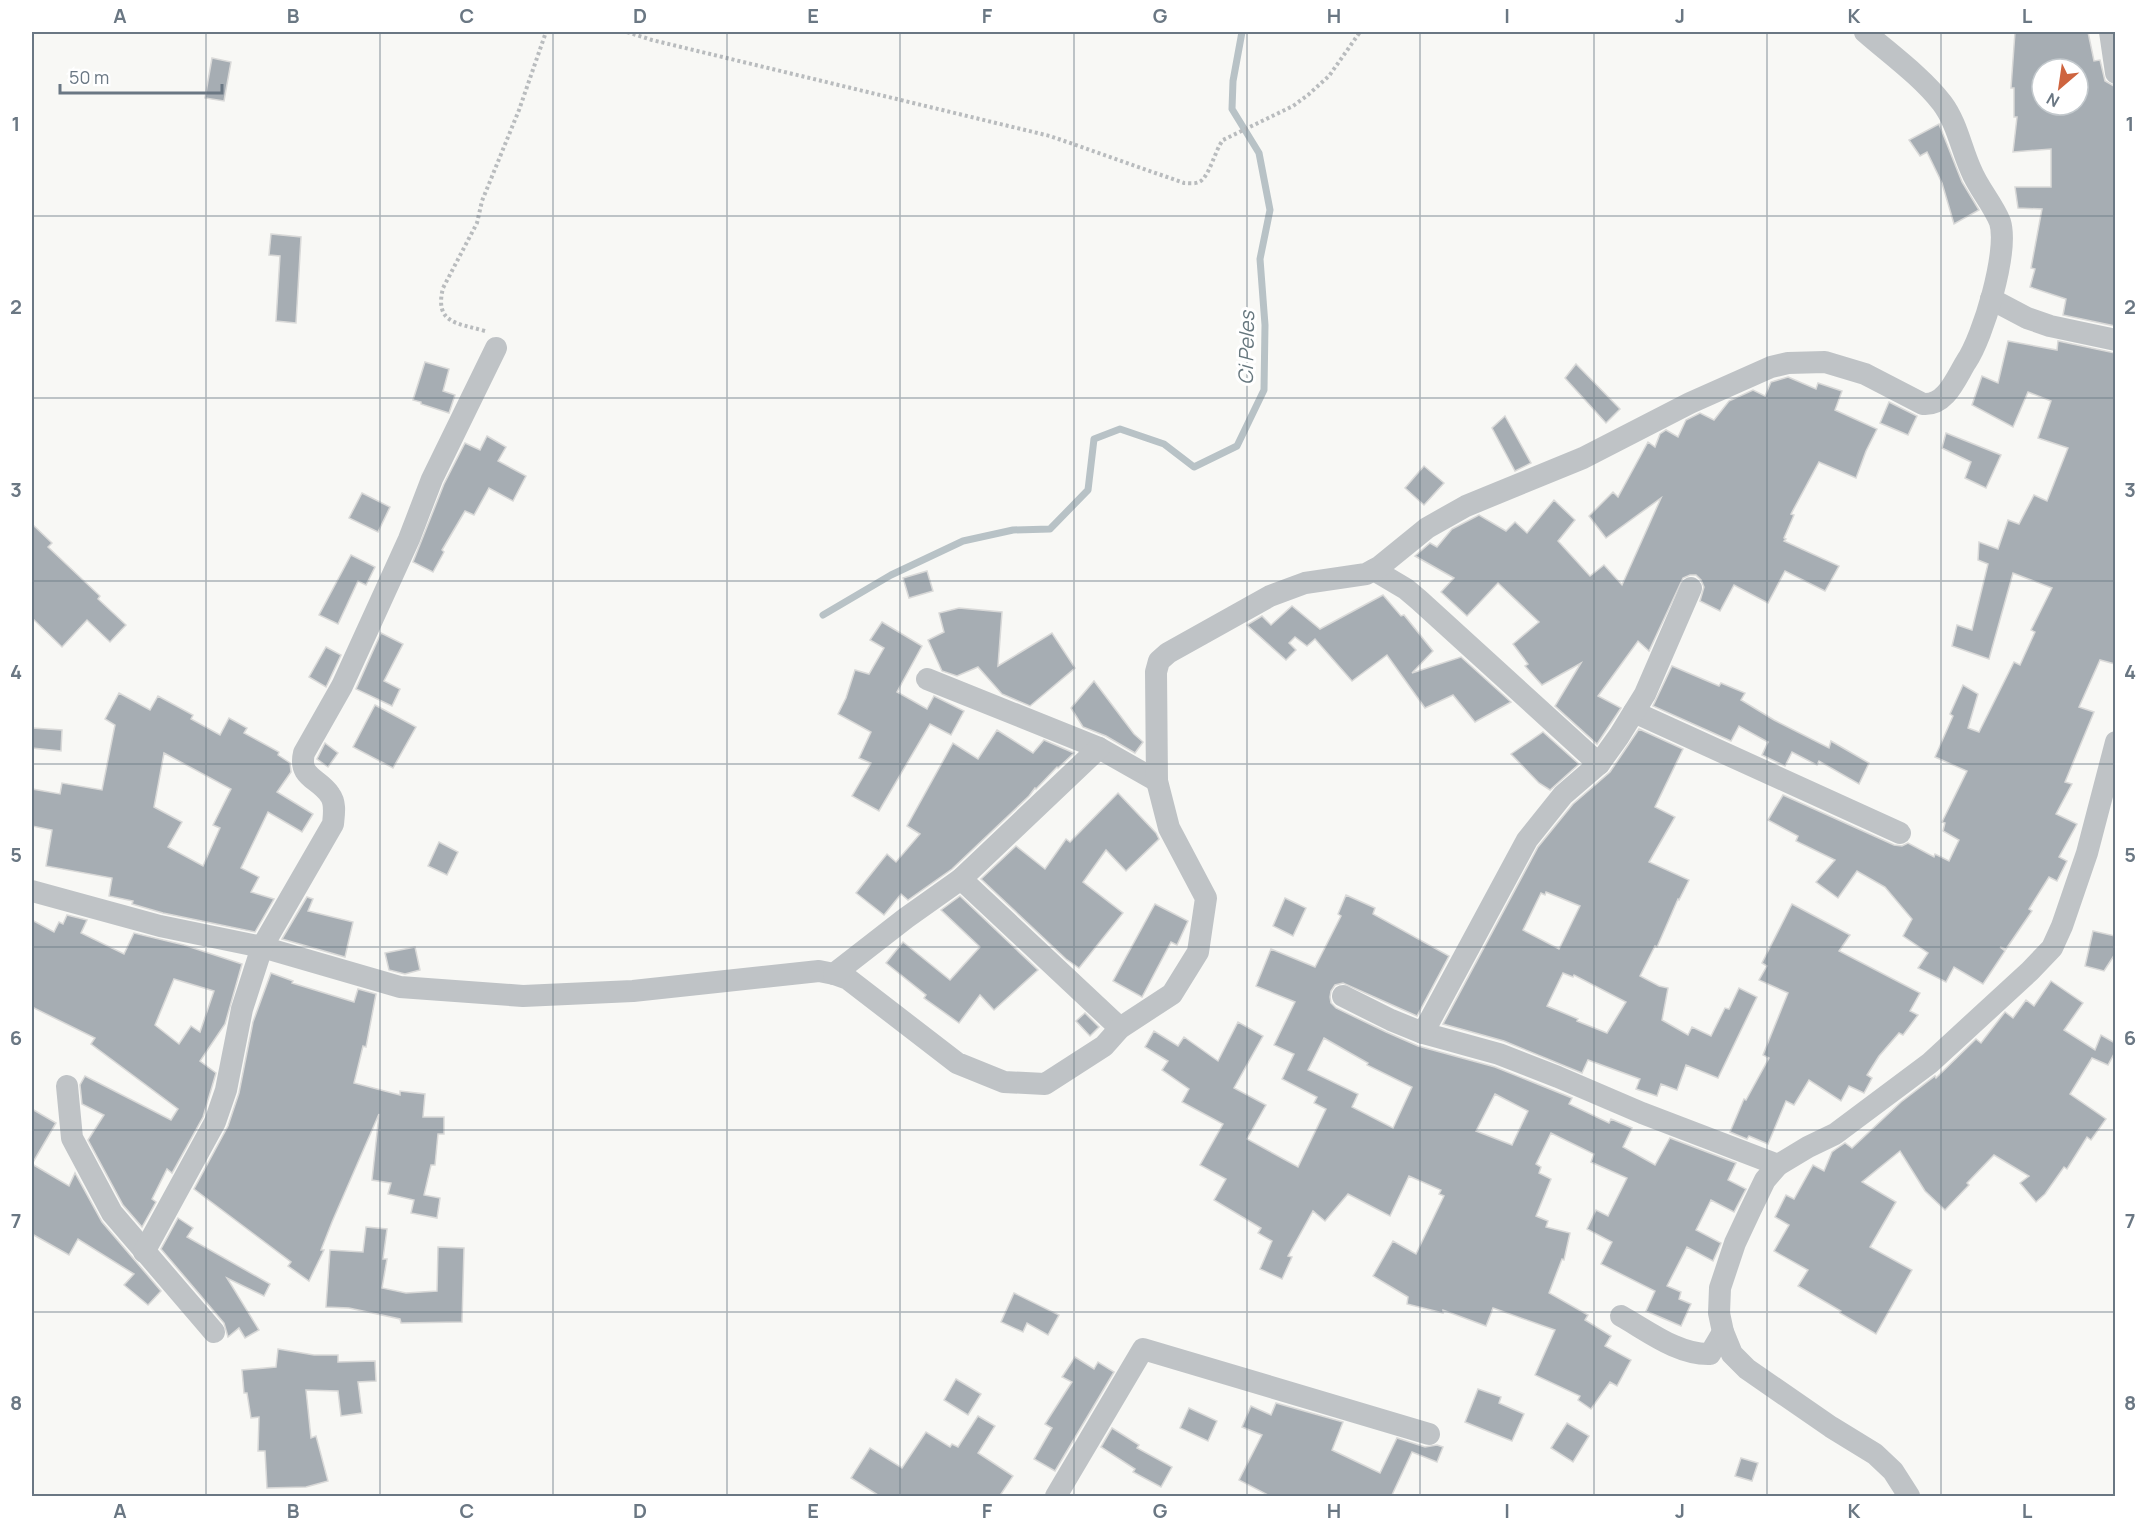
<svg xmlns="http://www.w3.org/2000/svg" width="2147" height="1528" font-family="Manrope,sans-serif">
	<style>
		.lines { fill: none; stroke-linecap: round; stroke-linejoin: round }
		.stream { stroke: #b8c2c6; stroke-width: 7 }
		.building { fill: #a6adb3; stroke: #d9d9d8; stroke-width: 1.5; fill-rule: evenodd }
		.path { stroke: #b9bcbe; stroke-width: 4; stroke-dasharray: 3 3; stroke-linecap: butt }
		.minor { stroke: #bfc3c6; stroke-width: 22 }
		.grid { fill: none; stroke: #6a7783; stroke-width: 1.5; stroke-opacity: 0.55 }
		.labels { text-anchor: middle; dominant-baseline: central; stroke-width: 6; stroke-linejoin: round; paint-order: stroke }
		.water-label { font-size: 20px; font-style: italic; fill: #66777e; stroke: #fff }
		.neatline { fill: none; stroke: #6a7783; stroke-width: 2 }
		.grid-label { font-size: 20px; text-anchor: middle; font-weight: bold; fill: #6a7783 }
	</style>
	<rect width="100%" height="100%" fill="#f8f8f5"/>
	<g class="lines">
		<path class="stream" d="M823,615L891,575L963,541L1013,530L1050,529L1088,490L1094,439L1120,429L1164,444L1194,467L1237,446L1264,390L1265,325L1260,259L1270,210L1259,153L1232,109L1233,81L1242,32"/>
	</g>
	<g class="building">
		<path d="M2015,32H2088L2094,61L2100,60L2105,81L2114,86L2115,326L2063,315L2066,299L2030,287L2035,269L2031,268L2042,209L2018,208L2015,187H2051V149L2013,152L2017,117H2014V88H2011ZM2042,69H2078V105H2042Z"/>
		<path d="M212,58L231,62L224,101L205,98Z"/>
		<path d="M1939,124L1962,182L1979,210L1954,224L1942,183L1927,152L1920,156L1909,140Z"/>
		<path d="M271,234L301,237L296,323L276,321L280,256L269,255Z"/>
		<path d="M2008,341L2057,350L2058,341L2115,353V664L2100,660L2079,707L2094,712L2065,782L2072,784L2056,814L2077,824L2059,857L2067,861L2057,881L2049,877L2029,909L2032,911L2006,949L2000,947L2005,951L1983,984L1954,967L1946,982L1918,968L1928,953L1903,936L1912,919L1885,887L1857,871L1838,898L1816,882L1835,860L1796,841L1798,836L1768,820L1783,795L1894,845L1902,846L1908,843L1934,857L1935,854L1949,861L1959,840L1943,831L1945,823L1942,822L1967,771L1935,757L1953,716L1950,714L1963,685L1978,694L1968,728L1979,732L2014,662L2020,665L2035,632L2031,630L2052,588L2013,573L1989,659L1952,646L1957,625L1972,630L1988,564L1978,560L1979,542L1998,549L2008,520L2019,524L2034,495L2047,501L2068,448L2038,438L2051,401L2028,392L2013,427L1972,405L1982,376L1998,383Z"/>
		<path d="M425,362L449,369L443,391L455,395L449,413L421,404V402L413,400Z"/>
		<path d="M1576,364L1620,409L1606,423L1565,378Z"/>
		<path d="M1788,377L1816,389L1818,383L1842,391L1835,410L1877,429L1866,451L1856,478L1819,462L1791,514L1794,515L1784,538L1786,539L1784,541L1839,566L1825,591L1785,571L1768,603L1734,585L1720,611L1700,601L1704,587L1701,580L1696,575H1690L1683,578L1649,651L1638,641L1598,696L1621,708L1597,744L1555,706L1581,663L1542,685L1525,666L1528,664L1513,644L1539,622L1498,583L1467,616L1441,592L1454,578L1415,556L1430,543L1437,547L1452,529L1479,515L1506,531L1515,522L1527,533L1554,500L1575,520L1558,541L1590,576L1604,565L1622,585L1661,498L1606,538L1589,516L1613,492L1618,497L1648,442L1655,447L1660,434L1666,430L1678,437L1686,420L1700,413L1714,420L1729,401L1753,390L1765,396L1771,382Z"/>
		<path d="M1889,402L1917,416L1908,435L1880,423Z"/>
		<path d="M1505,416L1531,463L1515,471L1492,428Z"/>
		<path d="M1946,433L2001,455L1986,488L1965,478L1971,462L1942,448Z"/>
		<path d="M487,436L506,447L498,461L526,476L513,501L489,488L474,515L465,511L442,550L444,552L433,572L413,562L444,484L465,443L480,450Z"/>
		<path d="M1424,466L1444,483L1424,505L1405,488Z"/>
		<path d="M362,493L390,507L378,532L349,518Z"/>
		<path d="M32,524L52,543L48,547L100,596L98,599L126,625L110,642L87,620L62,647L32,618Z"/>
		<path d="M351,555L375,567L366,585L358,581L338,624L319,615Z"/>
		<path d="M927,571L933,591L909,598L903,578Z"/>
		<path d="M1383,595L1401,616L1404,615L1433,651L1412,673L1461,657L1511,702L1475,722L1453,695L1425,708L1387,655L1352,681L1315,639L1307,646L1295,637L1289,643L1296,650L1286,660L1247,625L1262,616L1271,625L1292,606L1320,629Z"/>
		<path d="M959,608L1002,612L998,666L1052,633L1075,668L1030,706L1002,694L978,667L957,676L942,671L928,640L944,632L939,613Z"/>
		<path d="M882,622L922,646L897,692L927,709L934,696L964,711L951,735L930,724L879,811L852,796L871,763L859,758L871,732L838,714L846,698L855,670L869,674L884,648L870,640Z"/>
		<path d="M381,633L403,644L384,681L400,689L392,706L356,689Z"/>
		<path d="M326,647L341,655L326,687L309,677Z"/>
		<path d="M1672,666L1719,686L1721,683L1745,693L1741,700L1774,720L1829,748L1831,741L1869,763L1859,784L1819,761L1817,765L1792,752L1785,766L1762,755L1768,742L1739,726L1731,741L1653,706Z"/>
		<path d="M1094,681L1134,734L1143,742L1135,753L1106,736L1083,727L1071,708Z"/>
		<path d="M119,693L150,710L158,696L193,715L191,719L220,735L229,718L247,728L244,733L279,752L278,755L290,763L291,772L277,792L313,814L302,832L268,812L241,868L259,877L251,892L274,899L255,932L163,913L132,904L133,901L109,896L112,878L46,866L52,830L32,826V789L60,794L62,783L102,790L115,725L105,719ZM164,753L231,789L213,825L220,828L203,866L168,847L182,822L154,807Z"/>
		<path d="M375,705L416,727L393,768L353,747Z"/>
		<path d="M32,728L62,730L61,751L32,748Z"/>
		<path d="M1639,729L1683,749L1655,807L1675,817L1649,862L1689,880L1679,900L1678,899L1657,947L1655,946L1640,976L1659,986L1668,988L1662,1020L1688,1035L1692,1027L1711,1036L1725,1008L1729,1009L1739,988L1757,997L1718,1078L1686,1065L1677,1090L1661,1084L1657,1096L1636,1089L1640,1079L1588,1060L1582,1073L1504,1041L1443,1024L1538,847L1573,804L1610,772ZM1546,892L1580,906L1559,949L1523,930L1541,893L1545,895ZM1563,973L1573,977L1574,975L1626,1002L1607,1033L1577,1021L1578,1019L1547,1006Z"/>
		<path d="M997,730L1033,753L1044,740L1074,753L1058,768L1057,767L1036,789L1035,788L1029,796L952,869L908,900L901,894L884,915L856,893L887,854L896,862L920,834L907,826L953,743L978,759Z"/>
		<path d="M1543,732L1579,764L1550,790L1539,783L1511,754Z"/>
		<path d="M325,743L338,753L328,767L317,759Z"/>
		<path d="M1118,793L1156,833L1159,839L1126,871L1106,850L1083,882L1123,913L1079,968L1066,959L981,879L1016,846L1045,869L1066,839L1070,842Z"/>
		<path d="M439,842L458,852L447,875L428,866Z"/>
		<path d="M1346,895L1375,908L1373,914L1449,956L1417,1016L1343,983L1335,985L1331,991L1330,997L1331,1003L1336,1008L1386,1032L1418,1046L1495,1067L1572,1098L1569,1104L1609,1123L1611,1119L1632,1128L1623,1147L1655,1165L1670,1138L1736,1163L1728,1180L1746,1189L1734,1212L1711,1200L1696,1230L1721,1243L1713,1261L1687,1247L1667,1286L1681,1292L1679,1299L1691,1304L1681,1326L1646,1311L1655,1291L1601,1264L1612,1242L1587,1229L1596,1210L1608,1216L1627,1178L1591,1162L1594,1154L1551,1133L1536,1164L1541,1167L1539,1173L1551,1179L1536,1216L1548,1221L1546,1227L1570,1233L1564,1260L1562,1259L1549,1293L1588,1315L1585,1320L1611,1336L1605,1346L1631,1360L1617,1386L1610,1382L1591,1409L1578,1400L1580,1396L1535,1375L1555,1330L1493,1308L1486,1326L1443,1310V1313L1407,1304L1408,1297L1373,1276L1393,1241L1416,1254L1444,1196L1439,1194L1441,1190L1409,1176L1390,1216L1348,1194L1325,1221L1313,1211L1288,1256L1292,1257L1282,1279L1260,1269L1272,1241L1258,1233L1261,1228L1214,1200L1226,1179L1200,1165L1223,1124L1182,1102L1189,1089L1162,1070L1168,1061L1145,1047L1154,1031L1178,1046L1184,1037L1218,1061L1238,1022L1263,1036L1234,1088L1266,1105L1247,1139L1298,1167L1326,1109L1314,1103L1317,1097L1282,1079L1294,1054L1274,1045L1295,1002L1256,986L1271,949L1315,967L1341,916L1338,914ZM1324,1038L1368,1063L1367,1065L1412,1087L1393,1128L1352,1107L1358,1094L1308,1070ZM1495,1094L1528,1111L1512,1145L1476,1131Z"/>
		<path d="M960,896L1038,970L994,1010L980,995L959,1023L924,998L926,995L886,963L903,942L950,980L980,947L941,910Z"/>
		<path d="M307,897L313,899L308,911L353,922L345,957L282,939Z"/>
		<path d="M1285,898L1306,908L1293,936L1273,926Z"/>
		<path d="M1155,904L1188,921L1177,945L1171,942L1142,997L1113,981Z"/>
		<path d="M1792,904L1850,935L1839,951L1920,993L1910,1011L1918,1015L1903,1035L1899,1033L1879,1056L1867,1075L1872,1078L1864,1093L1849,1086L1841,1101L1809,1080L1794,1105L1786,1101L1768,1144L1749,1136L1747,1139L1730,1132L1744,1099L1746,1100L1769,1058L1763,1055L1788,993L1759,980L1767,966L1762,963Z"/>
		<path d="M67,915L87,920L81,933L124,954L134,933L184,945L242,964L225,1024L200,1061L216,1073L203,1117L172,1173L167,1169L152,1199L156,1202L142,1227L123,1205L88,1140L104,1115L82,1104L80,1085L85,1076L171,1120L178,1109L91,1044L95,1038L32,1007V920L54,932L59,922L63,924ZM174,979L214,991L200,1032L191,1026L179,1044L155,1025Z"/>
		<path d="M2093,931L2115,936V954L2104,971L2085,966Z"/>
		<path d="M415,947L420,970L405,974L389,970L385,953Z"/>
		<path d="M271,973L293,981L292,983L354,1002L358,989L376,994L366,1047L363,1046L354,1083L400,1095V1091L425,1094L423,1117H444V1134H438L435,1165H431L424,1195L440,1198L437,1218L411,1213L414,1200L388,1194L391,1183L372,1180L379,1114L332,1222L321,1250H324L309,1281L288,1266L291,1262L194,1189L228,1126L239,1093L253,1022Z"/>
		<path d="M2051,981L2083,1003L2064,1030L2095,1050L2101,1035L2115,1043V1052L2108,1065L2092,1058L2070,1094L2106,1119L2091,1140L2087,1137L2067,1169L2064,1167L2045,1194L2036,1202L2020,1183L2029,1176L1994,1155L1967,1183L1969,1185L1945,1210L1925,1191L1900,1151L1862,1182L1896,1202L1870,1247L1912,1270L1876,1334L1840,1313L1841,1311L1798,1286L1808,1270L1774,1251L1789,1225L1775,1217L1786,1195L1794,1199L1813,1165L1824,1171L1832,1152L1836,1149L1845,1143L1852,1148L1901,1102L1935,1076L1936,1078L1976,1039L1981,1043L2005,1012L2013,1018L2026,1000L2034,1006Z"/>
		<path d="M1085,1013L1099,1027L1090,1036L1076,1021Z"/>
		<path d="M32,1109L56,1123L32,1164Z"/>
		<path d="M32,1164L69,1186L75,1173L102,1222L161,1291L148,1305L124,1285L134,1274L78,1239L69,1255L32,1234Z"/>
		<path d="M178,1218L193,1228L187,1237L270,1284L264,1296L227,1278L259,1330L245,1338L239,1328L228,1337L224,1323L161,1249Z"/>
		<path d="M366,1227L387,1229L383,1259H387L382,1288L406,1293L437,1291L438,1247L464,1248L462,1322L401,1323L400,1319L349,1308L326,1307L330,1250L363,1252Z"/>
		<path d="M1014,1293L1059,1315L1048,1335L1027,1323L1023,1332L1001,1322Z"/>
		<path d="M278,1349L314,1355H338V1362L375,1361L376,1381L358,1382L362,1413L341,1416L338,1391L306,1390L311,1438L316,1436L328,1481L306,1487L267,1488L265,1451H258L259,1417L251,1418L247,1393H244L242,1370L276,1367Z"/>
		<path d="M1075,1357L1094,1369L1098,1362L1114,1372L1055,1471L1034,1459L1052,1428L1045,1424L1072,1382L1062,1377Z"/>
		<path d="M956,1379L981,1394L968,1415L944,1400Z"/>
		<path d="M1478,1389L1501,1397L1499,1403L1524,1414L1512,1441L1465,1422Z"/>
		<path d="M1276,1403L1343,1422L1332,1450L1380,1473L1397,1438L1425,1447L1437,1445L1443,1447L1437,1462L1412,1452L1391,1497H1272L1239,1480L1262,1435L1242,1427L1251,1406L1271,1415Z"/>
		<path d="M1189,1408L1217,1421L1208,1441L1180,1428Z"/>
		<path d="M978,1416L995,1426L978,1453L1013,1476L999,1497H881L851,1478L870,1448L902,1468L926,1432L950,1447L952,1444L958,1447Z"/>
		<path d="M1567,1423L1589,1436L1573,1462L1551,1448Z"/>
		<path d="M1112,1428L1139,1445L1137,1448L1172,1467L1161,1487L1133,1472L1135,1469L1101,1447Z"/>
		<path d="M1741,1458L1758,1463L1752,1481L1735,1476Z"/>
	</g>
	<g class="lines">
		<g class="path">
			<path d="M627,32L652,40L1050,136L1184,183C1188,183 1195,184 1199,182C1209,178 1215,150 1223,140L1293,106L1308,95L1329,76L1360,32"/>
			<path d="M485,331C458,323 434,324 443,288L477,223L482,201L519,110L546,32"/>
		</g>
		<g class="minor">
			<path d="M2110,32L2116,73"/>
			<path d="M1991,299L2027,318L2050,326L2116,340"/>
			<path d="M1374,570L1406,589L1419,600L1599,764"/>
			<path d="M927,679L1099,748L1157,781"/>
			<path d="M1634,712L1900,833"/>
			<path d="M961,879L1120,1028"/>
			<path d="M32,891L160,926L262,947L400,987L523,996L633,991L819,971L834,974L848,979L957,1063L1004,1082L1045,1084L1104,1046L1120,1028L1172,994L1198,952L1206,898L1169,828L1157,781L1156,672L1159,661L1168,653L1270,596L1305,583L1366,574L1379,567L1427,528L1466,506L1583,458L1690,403L1771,367L1788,363L1825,362L1865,374L1923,404C1946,406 1956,378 1966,362C1983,337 2009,251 2000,222C1993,204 1978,188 1971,170C1961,148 1957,123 1942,103C1921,76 1890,54 1865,32"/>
			<path d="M834,974L906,918L961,879L1099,748"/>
			<path d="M1343,996L1391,1020L1423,1033L1499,1054L1558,1077L1642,1113L1778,1165"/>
			<path d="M1423,1033L1527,840L1563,795L1599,764L1619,736L1645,694L1691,588"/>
			<path d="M67,1086L72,1138L112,1213L214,1332"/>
			<path d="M144,1252L215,1122L226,1090L242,1009L262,947L333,824C334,814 336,803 330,795C319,778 298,778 304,753L342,686L409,539L432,479L496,348"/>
			<path d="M1621,1316C1648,1331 1678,1355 1710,1354L1723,1332"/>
			<path d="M1056,1496L1143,1349L1429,1434"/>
			<path d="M1909,1496L1893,1471L1875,1454L1831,1427L1747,1369L1732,1354L1723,1332L1719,1313L1720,1288L1735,1243L1750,1211L1765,1180L1778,1165L1808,1147L1835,1134L1930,1063L2030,971L2052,948L2062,926L2087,853L2116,742"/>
		</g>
	</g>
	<path class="grid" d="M206,32V1496M380,32V1496M553,32V1496M727,32V1496M900,32V1496M1074,32V1496M1247,32V1496M1420,32V1496M1594,32V1496M1767,32V1496M1941,32V1496M32,216H2116M32,398H2116M32,581H2116M32,764H2116M32,947H2116M32,1130H2116M32,1312H2116"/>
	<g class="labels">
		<g class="water-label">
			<text transform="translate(1246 348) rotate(-89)">Ci Peles</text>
		</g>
	</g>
	<rect width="2147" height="1528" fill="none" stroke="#ffffff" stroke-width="66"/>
	<g transform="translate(2060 87) rotate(209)"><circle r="28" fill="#ffffff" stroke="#c3c9cd" stroke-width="1.5"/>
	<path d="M0-4.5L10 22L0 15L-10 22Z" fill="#ce643f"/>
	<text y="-9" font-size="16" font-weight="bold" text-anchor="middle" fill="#6a7783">N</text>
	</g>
	<path d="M60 84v9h162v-9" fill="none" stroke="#6a7783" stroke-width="3"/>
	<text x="69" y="84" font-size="18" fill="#6a7783" stroke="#ffffff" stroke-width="4.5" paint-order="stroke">50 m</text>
	<rect x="33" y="33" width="2081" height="1462" class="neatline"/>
	<g class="grid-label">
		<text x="120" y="23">A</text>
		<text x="293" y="23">B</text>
		<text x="467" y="23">C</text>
		<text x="640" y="23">D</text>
		<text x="813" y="23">E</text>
		<text x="987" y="23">F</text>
		<text x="1160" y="23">G</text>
		<text x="1334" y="23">H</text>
		<text x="1507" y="23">I</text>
		<text x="1680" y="23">J</text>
		<text x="1854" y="23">K</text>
		<text x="2027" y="23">L</text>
		<text x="16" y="131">1</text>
		<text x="2130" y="131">1</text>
		<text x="16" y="314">2</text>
		<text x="2130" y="314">2</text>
		<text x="16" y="497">3</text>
		<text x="2130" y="497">3</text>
		<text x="16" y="679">4</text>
		<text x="2130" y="679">4</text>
		<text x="16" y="862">5</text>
		<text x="2130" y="862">5</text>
		<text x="16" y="1045">6</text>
		<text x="2130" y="1045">6</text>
		<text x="16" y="1228">7</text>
		<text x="2130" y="1228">7</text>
		<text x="16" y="1410">8</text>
		<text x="2130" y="1410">8</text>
		<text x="120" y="1518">A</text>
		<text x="293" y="1518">B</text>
		<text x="467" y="1518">C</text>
		<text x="640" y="1518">D</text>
		<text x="813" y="1518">E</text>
		<text x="987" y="1518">F</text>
		<text x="1160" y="1518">G</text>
		<text x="1334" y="1518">H</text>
		<text x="1507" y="1518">I</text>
		<text x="1680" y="1518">J</text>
		<text x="1854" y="1518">K</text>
		<text x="2027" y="1518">L</text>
	</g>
</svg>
